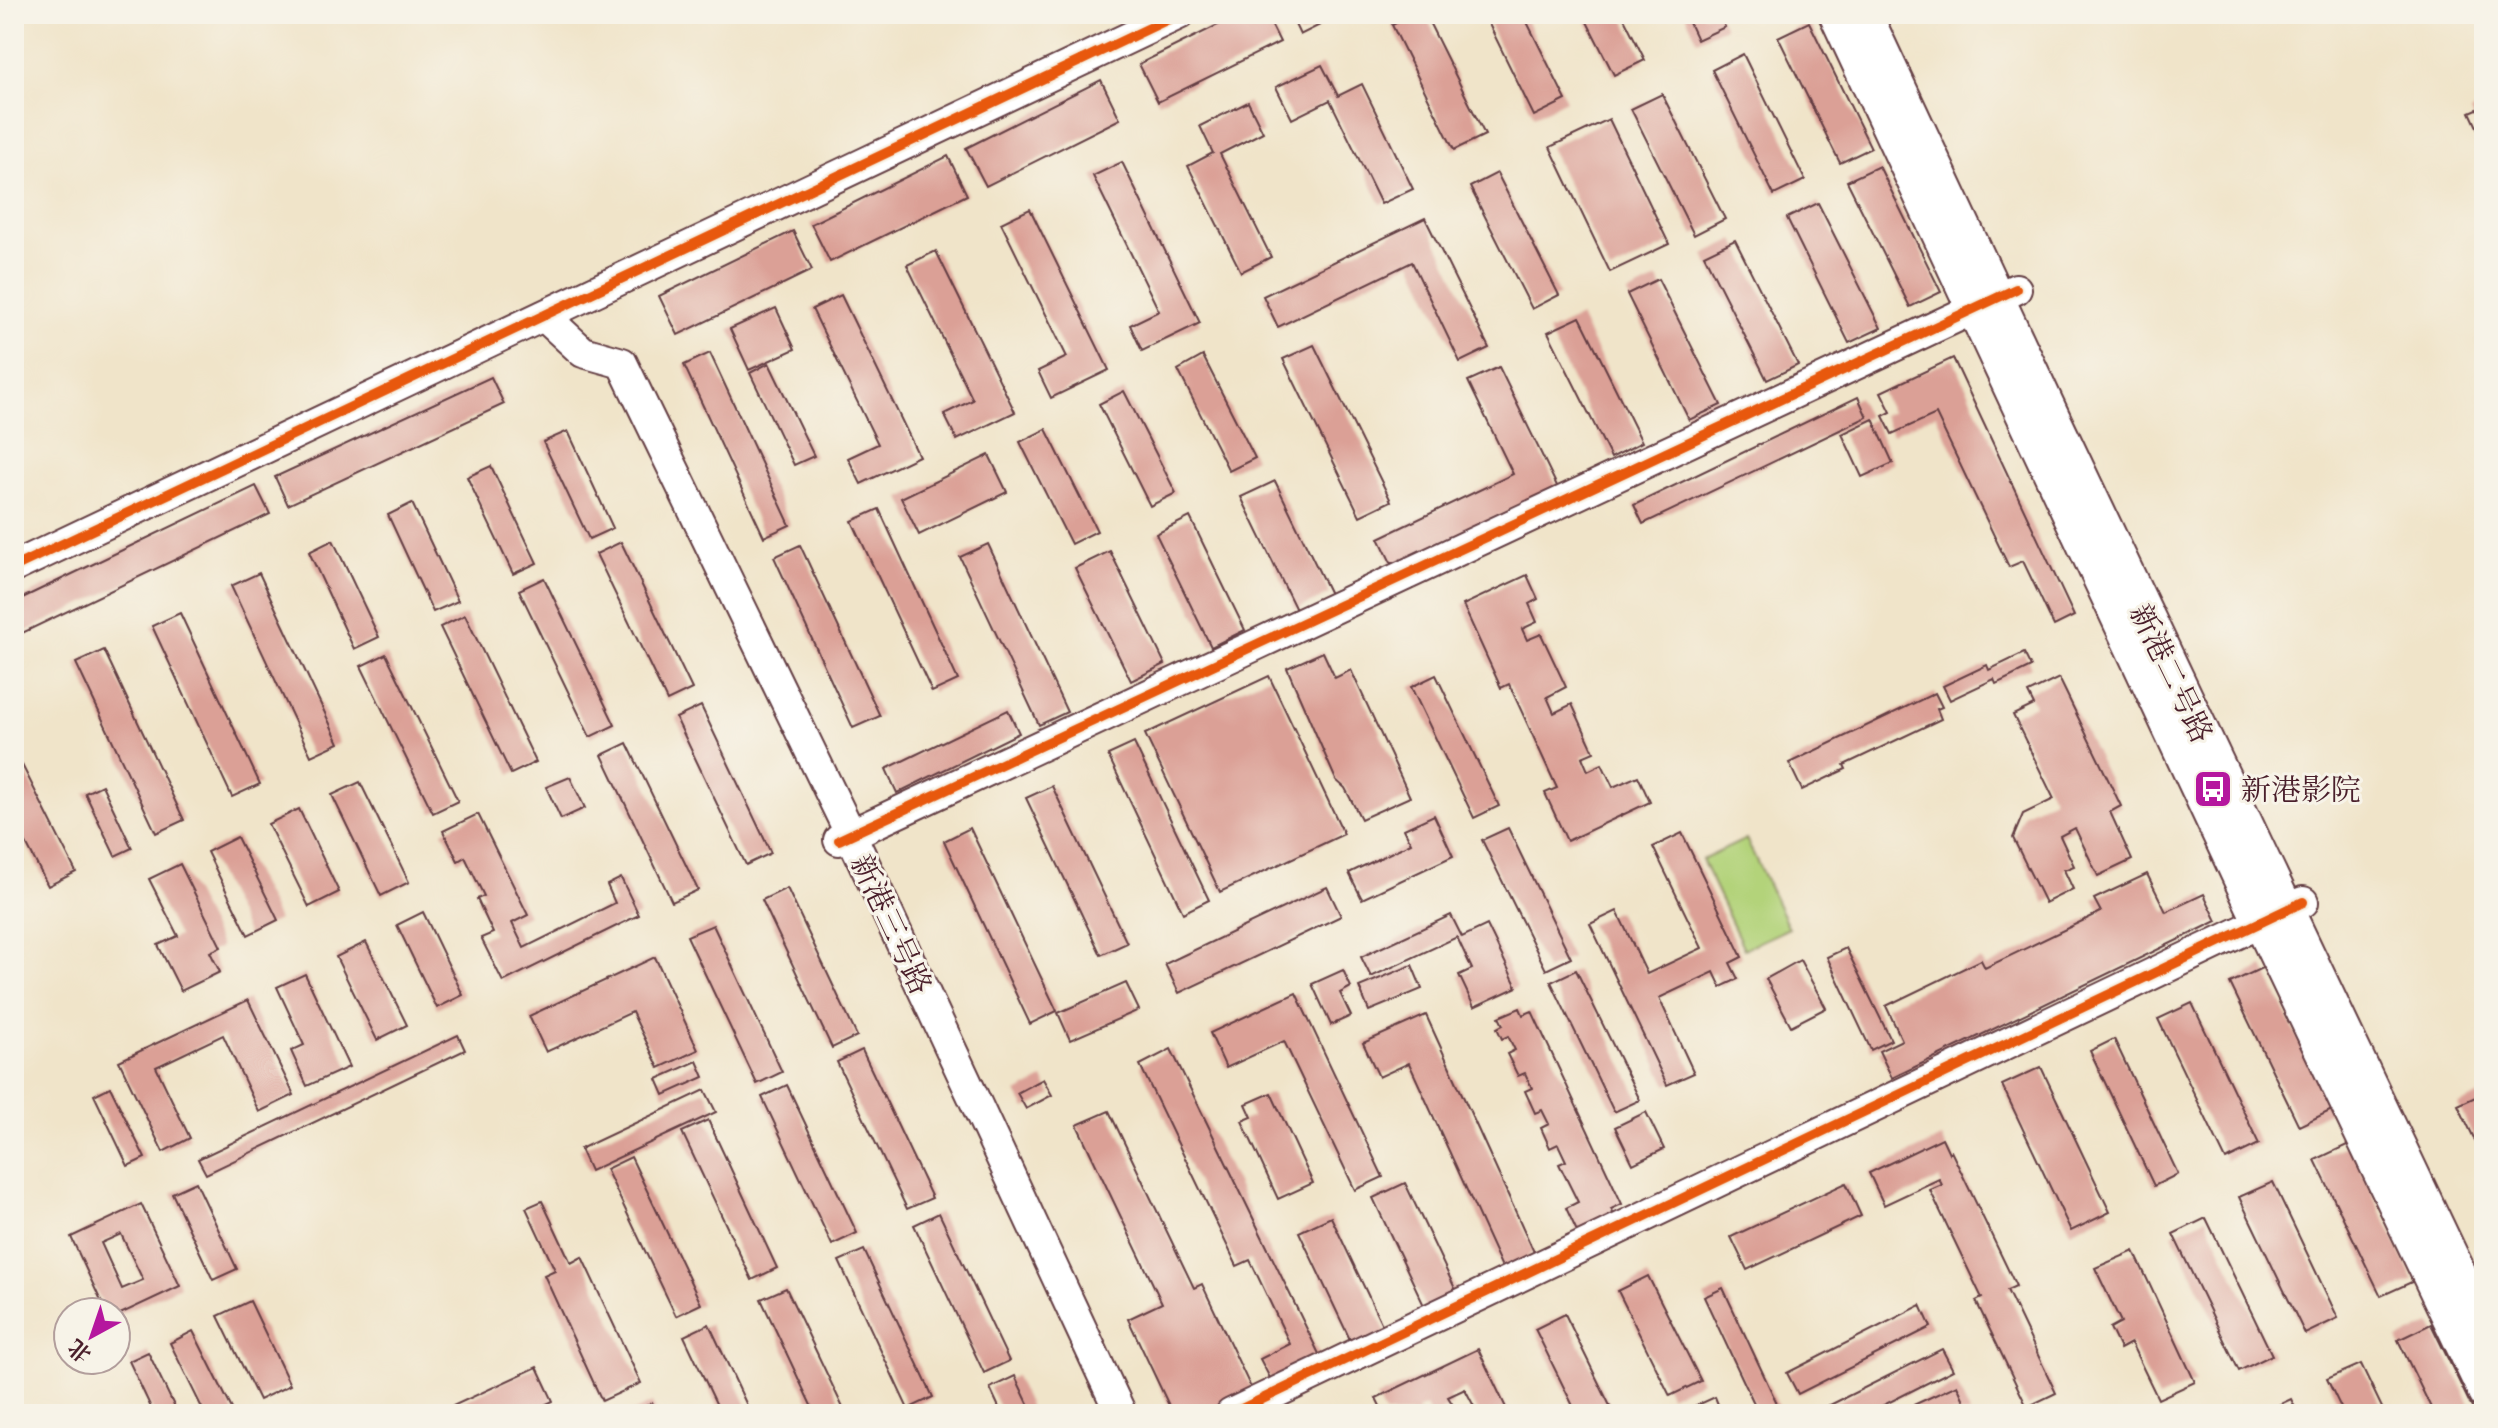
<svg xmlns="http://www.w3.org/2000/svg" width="2498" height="1428" font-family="'Gentium Book Plus','Noto Serif SC',serif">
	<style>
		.garden { fill: #b3d37a; stroke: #7e7952; stroke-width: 2 }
		.building { fill: #dba096; fill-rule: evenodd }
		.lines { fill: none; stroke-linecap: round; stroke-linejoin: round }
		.minor-casing { stroke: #633d43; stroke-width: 34 }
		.major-casing { stroke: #633d43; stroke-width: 42 }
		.minor { stroke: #fff; stroke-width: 30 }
		.major { stroke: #fff; stroke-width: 38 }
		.cycleway-casing { stroke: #f7f3e8; stroke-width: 15 }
		.cycleway { stroke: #e8590c; stroke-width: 10 }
		.labels { text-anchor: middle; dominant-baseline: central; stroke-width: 6; stroke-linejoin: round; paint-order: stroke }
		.street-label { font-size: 30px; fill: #4a1f2b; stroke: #f7f3e8 }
		.poi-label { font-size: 30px; fill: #4a1f2b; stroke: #f7f3e8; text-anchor: start }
	</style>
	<rect width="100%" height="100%" fill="#f7f3e8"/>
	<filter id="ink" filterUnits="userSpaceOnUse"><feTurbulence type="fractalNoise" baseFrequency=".0125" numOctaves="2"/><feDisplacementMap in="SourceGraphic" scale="16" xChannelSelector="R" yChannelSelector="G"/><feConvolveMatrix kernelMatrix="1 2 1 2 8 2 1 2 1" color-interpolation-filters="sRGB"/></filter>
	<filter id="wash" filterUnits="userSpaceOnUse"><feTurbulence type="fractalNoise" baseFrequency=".006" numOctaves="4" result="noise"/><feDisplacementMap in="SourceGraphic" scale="32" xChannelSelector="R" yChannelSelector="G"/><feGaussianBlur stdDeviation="1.8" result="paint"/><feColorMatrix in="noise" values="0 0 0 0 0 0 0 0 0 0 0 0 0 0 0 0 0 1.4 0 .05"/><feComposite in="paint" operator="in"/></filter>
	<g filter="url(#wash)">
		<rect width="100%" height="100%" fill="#f0e4c9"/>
		<path class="garden" d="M1746,839L1789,928L1744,949L1702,860Z"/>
		<g id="blocks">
			<g class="building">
				<path d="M1240,14H1266L1280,42L1158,102L1139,64Z"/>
				<path d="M1290,14H1342L1300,35Z"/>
				<path d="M1414,14H1425L1485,135L1454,150L1392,25Z"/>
				<path d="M1484,14H1523L1566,100L1534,116Z"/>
				<path d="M1583,14H1622L1645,60L1614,75Z"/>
				<path d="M1685,14H1719L1725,27L1697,40Z"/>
				<path d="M1809,22L1871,148L1840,163L1778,37Z"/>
				<path d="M1743,54L1805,180L1774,195L1712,70Z"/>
				<path d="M1322,65L1338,96L1362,84L1413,189L1381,204L1330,100L1292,119L1276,87Z"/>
				<path d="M1101,80L1120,119L986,186L966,148Z"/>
				<path d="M1662,94L1725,219L1694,235L1631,109Z"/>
				<path d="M1248,102L1263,132L1220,154L1271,257L1241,272L1188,166L1213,153L1200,126Z"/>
				<path d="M2484,106V142L2470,112Z"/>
				<path d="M1609,119L1669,244L1610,272L1550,147Z"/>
				<path d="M948,156L967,195L830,262L811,224Z"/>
				<path d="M1122,162L1200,323L1142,351L1130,325L1159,311L1093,176Z"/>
				<path d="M1879,166L1941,292L1910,307L1847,181Z"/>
				<path d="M1497,173L1559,295L1532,309L1470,187Z"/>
				<path d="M1818,203L1881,328L1849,343L1787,218Z"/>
				<path d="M1030,209L1109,370L1051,398L1038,371L1067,357L1001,223Z"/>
				<path d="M1425,218L1489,348L1460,362L1412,262L1278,327L1263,296Z"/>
				<path d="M793,231L812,270L678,335L659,296Z"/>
				<path d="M1735,240L1798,365L1767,380L1704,255Z"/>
				<path d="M936,251L1015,412L957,440L944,414L973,400L907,265Z"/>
				<path d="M1658,279L1721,405L1689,420L1627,294Z"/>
				<path d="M841,295L919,456L861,484L848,458L878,444L812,309Z"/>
				<path d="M776,308L795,349L749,370L730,329Z"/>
				<path d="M1580,317L1642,442L1611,458L1548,332Z"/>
				<path d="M1314,345L1391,501L1360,516L1283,359Z"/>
				<path d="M710,353L790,525L764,537L684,365Z"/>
				<path d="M1203,356L1255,458L1229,471L1178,370Z"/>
				<path d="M1953,358L2074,616L2054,626L2023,561L2009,567L1936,414L1892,434L1883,416L1891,412L1881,392Z"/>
				<path d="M769,363L814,456L794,465L750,373Z"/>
				<path d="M1499,367L1558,488L1393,567L1379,538L1513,474L1468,381Z"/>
				<path d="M491,377L504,404L288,505L275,477Z"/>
				<path d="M1124,391L1176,493L1150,506L1099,404Z"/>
				<path d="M1858,397L1867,417L1643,524L1634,505Z"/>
				<path d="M1873,419L1893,463L1862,477L1842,434Z"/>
				<path d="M1046,429L1097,531L1071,544L1020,442Z"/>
				<path d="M568,431L613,528L589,539L543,442Z"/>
				<path d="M989,455L1007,492L919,535L901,498Z"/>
				<path d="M491,466L537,563L513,574L467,477Z"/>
				<path d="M1275,481L1330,594L1296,610L1241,497Z"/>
				<path d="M256,486L270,514L14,637V602Z"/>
				<path d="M412,503L458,601L433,612L388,515Z"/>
				<path d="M879,509L958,680L932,692L852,521Z"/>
				<path d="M1190,517L1245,630L1211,647L1156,534Z"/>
				<path d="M333,540L379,637L354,649L309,552Z"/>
				<path d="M621,542L692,689L667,701L596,554Z"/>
				<path d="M988,544L1067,712L1039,725L960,557Z"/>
				<path d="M800,545L880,716L853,728L774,557Z"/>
				<path d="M1110,551L1165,664L1131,681L1075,568Z"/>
				<path d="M259,573L339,743L311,756L231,586Z"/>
				<path d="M1527,575L1538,599L1529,604L1537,622L1522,629L1527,640L1541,634L1566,687L1547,697L1554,713L1572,704L1594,752L1582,757L1588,771L1602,764L1613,787L1638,776L1650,802L1567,841L1545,793L1557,788L1509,684L1501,688L1463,605Z"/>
				<path d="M544,578L615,725L590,737L519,590Z"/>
				<path d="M180,613L260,784L232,797L152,626Z"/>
				<path d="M465,615L536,762L511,774L440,627Z"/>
				<path d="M104,650L184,820L156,833L76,663Z"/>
				<path d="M1323,652L1335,678L1351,670L1410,797L1361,819L1345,788L1336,780L1287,668Z"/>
				<path d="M2024,653L2031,667L1996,684L1994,679L1950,700L1943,686L1987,665L1989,670Z"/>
				<path d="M386,654L458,801L433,813L361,666Z"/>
				<path d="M1436,675L1499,806L1474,818L1411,687Z"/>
				<path d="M1269,676L1344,834L1220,892L1145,734Z"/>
				<path d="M2059,678L2121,806L2110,812L2132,860L2098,876L2075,828L2060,836L2074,866L2064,870L2073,889L2045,903L2013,838L2023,814L2054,799L2013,715L2034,705L2028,693Z"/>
				<path d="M1935,693L1942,707L1937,709L1941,719L1844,765L1846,769L1802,790L1789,763Z"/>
				<path d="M701,706L771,853L746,865L676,718Z"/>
				<path d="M1008,710L1019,733L897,793L886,769Z"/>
				<path d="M627,743L698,890L672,902L602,755Z"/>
				<path d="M1134,743L1209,900L1183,913L1108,755Z"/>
				<path d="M14,749L76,872L48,886L14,820Z"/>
				<path d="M570,777L585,808L561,819L546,787Z"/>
				<path d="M360,782L409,882L381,896L332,795Z"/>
				<path d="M102,785L132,848L115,856L85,793Z"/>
				<path d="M1052,786L1127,943L1101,955L1026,798Z"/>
				<path d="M299,809L339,892L309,907L268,824Z"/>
				<path d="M478,814L528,915L512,923L524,948L615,903L607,885L621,878L639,915L503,982L481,938L493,933L477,899L484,896L465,857L458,861L443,831Z"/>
				<path d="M1434,815L1453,856L1362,899L1349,873L1411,843L1404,829Z"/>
				<path d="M970,828L1057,1011L1030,1024L944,841Z"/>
				<path d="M1508,828L1571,958L1546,970L1482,840Z"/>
				<path d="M1682,833L1742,957L1730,963L1738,979L1721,987L1714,972L1659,998L1694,1073L1667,1085L1590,924L1617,911L1647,974L1702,948L1653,847Z"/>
				<path d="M237,837L278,920L248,935L207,852Z"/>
				<path d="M180,864L221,947L210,952L220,972L181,991L158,945L178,936L149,879Z"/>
				<path d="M2147,874L2166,912L2204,894L2217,921L1892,1078L1879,1051L1902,1040L1886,1006L1981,960L1985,968L2101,912L2094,899Z"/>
				<path d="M1327,887L1341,916L1179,993L1165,964Z"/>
				<path d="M787,888L857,1036L832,1048L762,900Z"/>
				<path d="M423,912L463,995L437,1008L397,925Z"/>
				<path d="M1451,915L1462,937L1487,925L1517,987L1474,1007L1459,975L1472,969L1457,937L1371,977L1361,957Z"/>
				<path d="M713,925L782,1072L757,1084L687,936Z"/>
				<path d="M366,942L407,1025L377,1040L336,957Z"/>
				<path d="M1846,948L1891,1040L1871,1050L1827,957Z"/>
				<path d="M655,957L698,1050L659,1068L632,1012L546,1052L529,1016Z"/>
				<path d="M1800,960L1826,1008L1791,1026L1766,979Z"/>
				<path d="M1412,965L1422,989L1369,1011L1359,987Z"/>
				<path d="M2264,967L2332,1110L2299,1126L2230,983Z"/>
				<path d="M1343,970L1351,987L1340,993L1351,1016L1331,1025L1312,984Z"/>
				<path d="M1576,970L1640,1100L1614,1112L1551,982Z"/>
				<path d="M305,974L349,1067L307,1086L291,1051L304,1045L277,987Z"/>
				<path d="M1126,983L1139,1010L1070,1040L1058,1013Z"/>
				<path d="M1296,993L1383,1177L1355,1190L1284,1041L1226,1068L1210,1033Z"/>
				<path d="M248,1000L294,1095L259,1112L223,1035L156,1067L190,1138L163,1152L119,1061Z"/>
				<path d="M2192,1003L2259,1144L2226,1160L2158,1019Z"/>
				<path d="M1520,1008L1523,1015L1532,1011L1622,1204L1611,1209L1618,1223L1581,1240L1566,1208L1578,1202L1559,1164L1566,1161L1558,1144L1550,1148L1541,1128L1549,1124L1542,1110L1535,1113L1525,1091L1532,1088L1525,1073L1518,1076L1507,1054L1515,1050L1508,1036L1502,1039L1497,1028L1503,1025L1499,1017Z"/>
				<path d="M1426,1015L1534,1252L1529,1255L1525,1267L1506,1276L1409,1063L1379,1077L1363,1043Z"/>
				<path d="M458,1035L465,1050L206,1174L198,1159Z"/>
				<path d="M2114,1039L2178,1174L2154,1186L2090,1051Z"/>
				<path d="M1171,1049L1320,1356L1271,1380L1260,1359L1290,1344L1250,1260L1237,1266L1140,1065Z"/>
				<path d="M862,1050L932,1198L907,1209L837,1062Z"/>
				<path d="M697,1061L704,1077L664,1095L657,1079Z"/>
				<path d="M2041,1067L2110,1212L2071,1231L2002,1085Z"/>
				<path d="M1043,1079L1052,1095L1026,1109L1017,1093Z"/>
				<path d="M787,1085L857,1233L832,1245L762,1097Z"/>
				<path d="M110,1087L145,1158L128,1166L94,1095Z"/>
				<path d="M705,1090L716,1112L590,1171L580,1149Z"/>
				<path d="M1271,1093L1313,1183L1278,1199L1242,1121L1252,1117L1246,1104Z"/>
				<path d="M2484,1093V1159L2458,1105Z"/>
				<path d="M1109,1111L1194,1288L1202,1284L1252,1390L1202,1414H1173L1128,1319L1162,1303L1077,1125Z"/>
				<path d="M1646,1112L1664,1149L1633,1164L1615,1127Z"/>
				<path d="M708,1120L777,1268L752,1280L682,1132Z"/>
				<path d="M1942,1138L1949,1153L1951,1151L2016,1286L2007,1290L2056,1393L2027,1407L1976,1301L1982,1298L1930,1190L1942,1185L1939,1179L1884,1205L1869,1173Z"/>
				<path d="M2349,1144L2414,1281L2381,1296L2315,1160Z"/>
				<path d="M631,1157L701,1304L676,1316L606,1169Z"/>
				<path d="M196,1182L237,1269L213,1280L172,1193Z"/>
				<path d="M2273,1182L2338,1318L2305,1334L2239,1197Z"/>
				<path d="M1405,1183L1460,1299L1428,1314L1373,1198Z"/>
				<path d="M1846,1183L1861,1216L1747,1270L1731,1237Z"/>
				<path d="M542,1201L571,1263L582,1257L641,1383L602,1401L544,1275L555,1270L526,1208Z"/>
				<path d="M141,1204L180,1286L116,1316V1312H106L71,1237ZM121,1234L143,1280L122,1289L101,1243Z"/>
				<path d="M939,1213L1009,1361L984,1373L914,1225Z"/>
				<path d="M1331,1217L1386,1333L1354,1348L1299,1232Z"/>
				<path d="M2206,1218L2272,1355L2239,1371L2173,1234Z"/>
				<path d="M864,1250L933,1397L908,1409L839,1261Z"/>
				<path d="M2134,1251L2195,1382L2158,1399L2131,1343L2120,1349L2110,1328L2121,1322L2095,1268Z"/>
				<path d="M1648,1276L1701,1381L1670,1396L1618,1291Z"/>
				<path d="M786,1288L846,1414H815L761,1299Z"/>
				<path d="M1723,1288L1782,1414H1759L1704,1297Z"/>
				<path d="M250,1301L290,1385L259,1400L218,1316Z"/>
				<path d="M1921,1305L1931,1327L1798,1394L1787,1373Z"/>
				<path d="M1565,1314L1614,1414H1577L1535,1329Z"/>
				<path d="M709,1324L751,1414H721L684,1336Z"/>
				<path d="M2431,1324L2475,1414H2434L2398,1340Z"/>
				<path d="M193,1331L234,1413L231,1414H205L170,1343Z"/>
				<path d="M1478,1349L1509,1414H1478L1465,1389L1448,1397L1453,1405L1435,1414H1430L1426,1406L1417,1410L1419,1414H1384L1376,1398Z"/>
				<path d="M1942,1349L1953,1370L1866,1414H1812Z"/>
				<path d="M148,1352L178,1414H154L129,1361Z"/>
				<path d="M2361,1364L2385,1414H2344L2327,1379Z"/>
				<path d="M537,1367L553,1401L525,1414H443L442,1411Z"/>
				<path d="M1015,1376L1033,1414H1002L990,1388Z"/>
				<path d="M1957,1385L1970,1414H1894Z"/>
				<path d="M1715,1397L1722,1414H1678Z"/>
				<path d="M2291,1399L2298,1414H2259Z"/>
				<path d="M652,1403L657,1414H629Z"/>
			</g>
		</g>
	</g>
	<g filter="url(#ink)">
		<use href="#blocks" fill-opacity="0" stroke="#633d43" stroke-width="2"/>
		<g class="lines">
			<defs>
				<g id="minor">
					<path d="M1834,14L2259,923L2484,1394"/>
					<path d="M544,316L583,352L622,363L851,835L1121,1414"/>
					<path d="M14,567L1179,14"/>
					<path d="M839,840L2016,289"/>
					<path d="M1231,1414L2303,902"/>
				</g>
				<path id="major" d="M1862,14L2051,419L2484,1331"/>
			</defs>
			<use href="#minor" class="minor-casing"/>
			<use href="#major" class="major-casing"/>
			<use href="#minor" class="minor"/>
			<use href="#major" class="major"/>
			<defs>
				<g id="cycleway">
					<path d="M14,567L1179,14"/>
					<path d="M839,840L2016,289"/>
					<path d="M1231,1414L2303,902"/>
				</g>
			</defs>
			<use href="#cycleway" class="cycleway-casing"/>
			<use href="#cycleway" class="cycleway"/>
		</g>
	</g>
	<defs>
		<symbol id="bus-square" viewBox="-11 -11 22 22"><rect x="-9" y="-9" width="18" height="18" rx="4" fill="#b5179e" stroke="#f7f3e8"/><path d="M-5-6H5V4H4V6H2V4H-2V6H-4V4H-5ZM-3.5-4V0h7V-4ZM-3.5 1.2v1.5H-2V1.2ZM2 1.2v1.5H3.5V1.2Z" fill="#fff"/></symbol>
	</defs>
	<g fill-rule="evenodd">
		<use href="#bus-square" x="2191" y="767" width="44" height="44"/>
	</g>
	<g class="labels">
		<g class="street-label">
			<text transform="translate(2172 673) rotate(64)">新港二号路</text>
			<text transform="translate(892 924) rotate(65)">新港三号路</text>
		</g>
		<g class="poi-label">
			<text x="2241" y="789">新港影院</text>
		</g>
	</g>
	<rect width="2498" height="1428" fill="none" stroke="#f7f3e8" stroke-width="48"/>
	<g transform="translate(92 1336) rotate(220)"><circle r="38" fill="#f7f3e8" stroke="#b29e9c" stroke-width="2"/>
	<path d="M0-6L14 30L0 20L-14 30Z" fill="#b5179e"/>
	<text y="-12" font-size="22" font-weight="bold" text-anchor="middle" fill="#4a1f2b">北</text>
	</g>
</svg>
